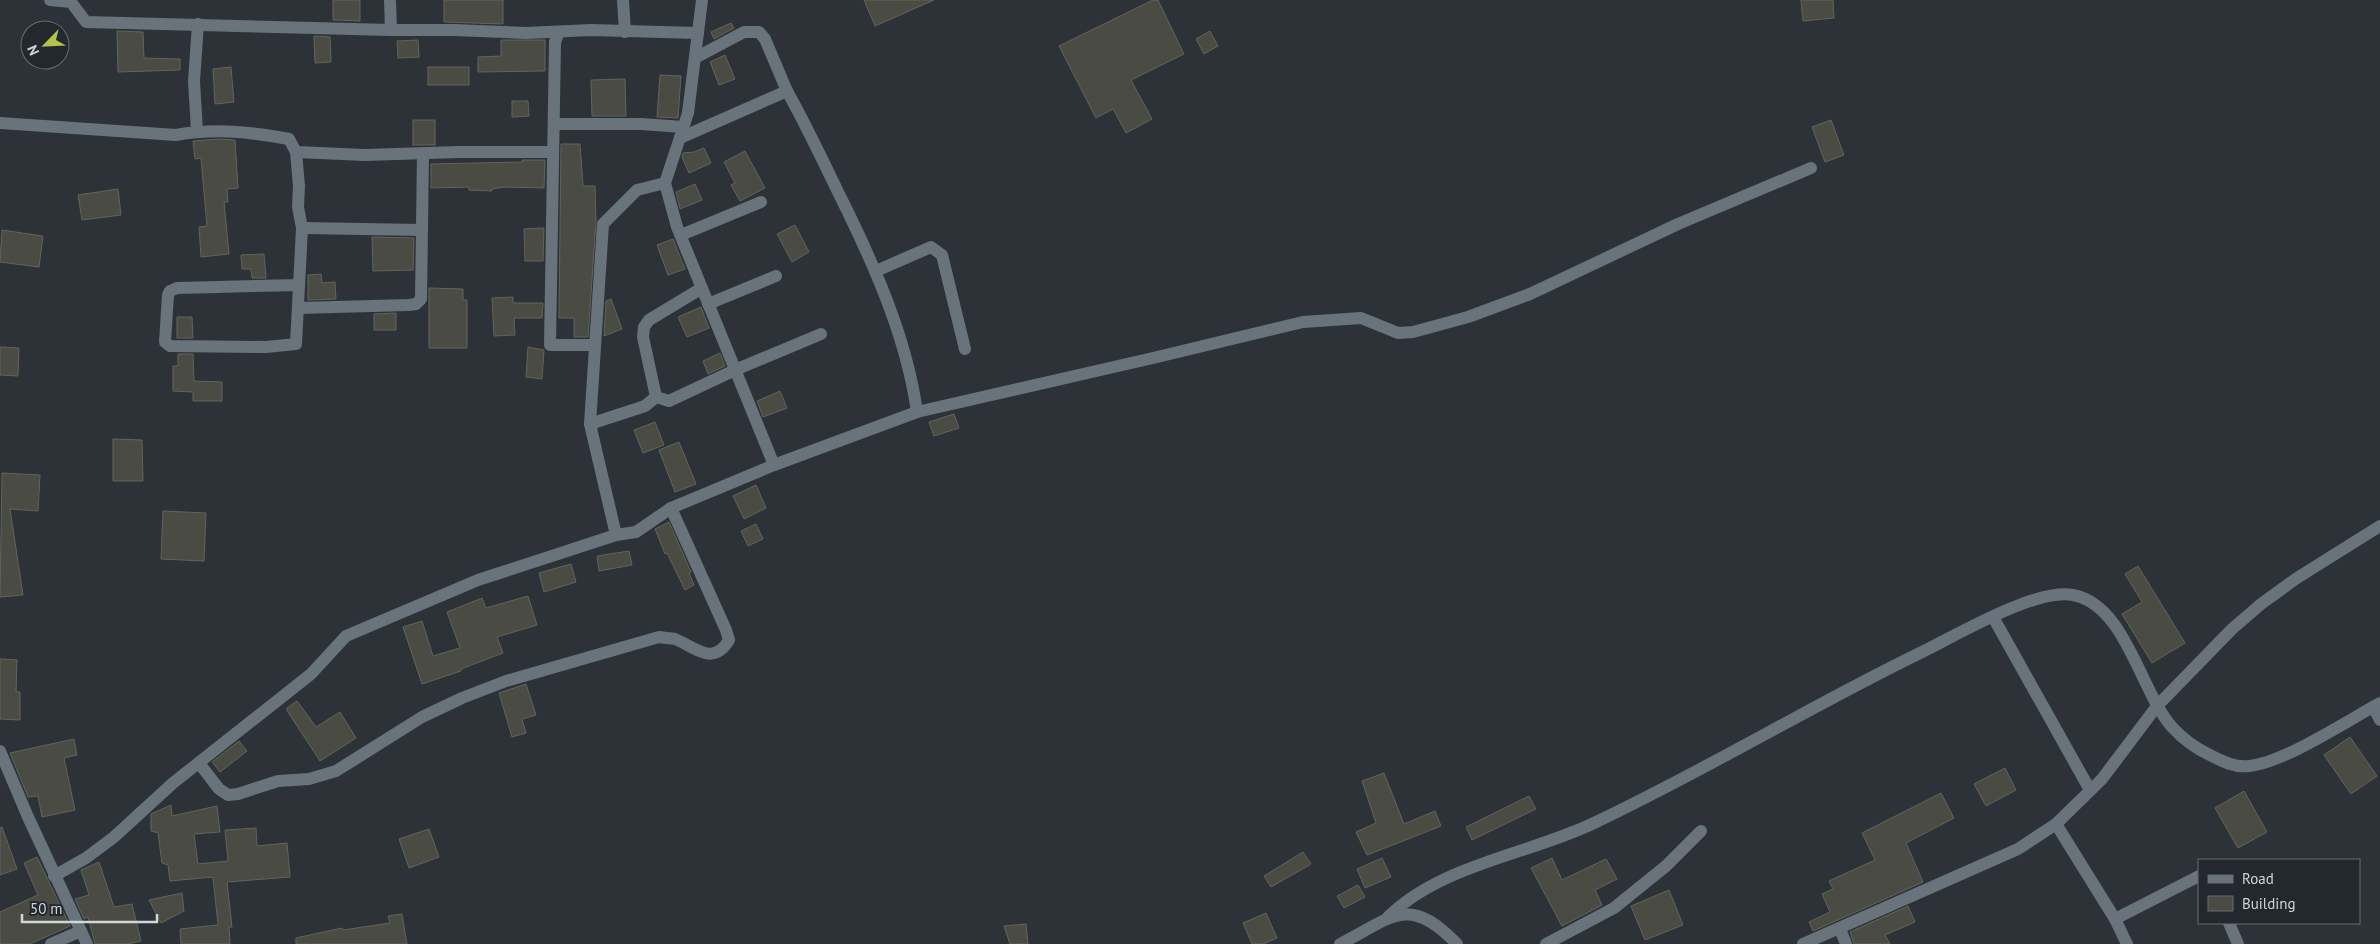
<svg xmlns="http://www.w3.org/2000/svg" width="2380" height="944" font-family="'PT Sans',sans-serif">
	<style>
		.building { fill: #4a4b43; stroke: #63645b }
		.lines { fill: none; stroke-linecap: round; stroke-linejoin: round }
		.minor { stroke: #68737b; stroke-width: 12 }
	</style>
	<rect width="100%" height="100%" fill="#2c3238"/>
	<g class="building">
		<path d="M333,0H360V21L333,20Z"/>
		<path d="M444,0H503V24L444,22Z"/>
		<path d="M864,0H934L875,26Z"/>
		<path d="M1153,0H1158L1184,54L1131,80L1152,119L1126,133L1113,109L1096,118L1059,46Z"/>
		<path d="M1801,0H1833L1834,18L1803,21Z"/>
		<path d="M731,23L734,28L714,39L711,32Z"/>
		<path d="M117,31L143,32L144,58L180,59V70L118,72Z"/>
		<path d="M1210,31L1218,46L1204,54L1196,39Z"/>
		<path d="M314,36L330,37L331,62L315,63Z"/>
		<path d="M418,40L419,57L398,58L397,41Z"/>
		<path d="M501,40H545V71L478,72V57L501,56Z"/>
		<path d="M725,55L735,79L719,85L710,62Z"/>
		<path d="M231,67L234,102L215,104L213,69Z"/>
		<rect x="428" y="67" width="41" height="18"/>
		<path d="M660,75L681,76L678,118L657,117Z"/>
		<path d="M625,79L626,116H592L591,80Z"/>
		<path d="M512,101H528L529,116L512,117Z"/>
		<rect x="413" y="120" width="22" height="25"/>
		<path d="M1831,120L1844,155L1825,162L1812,127Z"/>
		<path d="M219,139L235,140L238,188L227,189L228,202H224L229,254L201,257L199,227L207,226L201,158L195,159L193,141Z"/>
		<path d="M561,144H580L583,186H595L596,221L588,337H574V318H559Z"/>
		<path d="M704,148L711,163L689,173L682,157L683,153L694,152Z"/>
		<path d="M745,151L765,188L740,201L731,185L735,183L724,162Z"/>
		<path d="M522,160H545L544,188L504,187L492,189V191L469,190V187L431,188V164L522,162Z"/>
		<path d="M695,184L702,200L680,209L676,192Z"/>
		<path d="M118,189L121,215L82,220L78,195Z"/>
		<path d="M795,225L809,252L792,262L777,234Z"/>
		<path d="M544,228L543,261H525L524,229Z"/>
		<path d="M2,230L43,236L39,267L0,262Z"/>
		<path d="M372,237L414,238L413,270L373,271Z"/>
		<path d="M673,239L685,269L668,275L657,245Z"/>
		<path d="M264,254L266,278H252L251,269H242L241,255Z"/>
		<path d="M321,274L322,283L335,282L336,299L308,300V275Z"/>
		<path d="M429,288L463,289V300H467V348H429Z"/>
		<path d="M513,297V303H543L542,318H514L515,335L494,336L492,298Z"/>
		<path d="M611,299L622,329L604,336L606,301Z"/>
		<path d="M701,307L709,328L687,337L678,317Z"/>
		<path d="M396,313V330H374V314Z"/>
		<path d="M177,317H192L193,338H177Z"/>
		<path d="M0,347L19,348L18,376L0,375Z"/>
		<path d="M528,347L544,350L542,379L526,377Z"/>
		<path d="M720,353L725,366L708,374L703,361Z"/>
		<path d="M178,354H193L194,381L222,382V401H193V392L173,391V366H178Z"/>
		<path d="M780,391L787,408L763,417L757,401Z"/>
		<path d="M954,414L959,428L934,436L929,422Z"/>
		<path d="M655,422L664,445L643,453L634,430Z"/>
		<path d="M113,439L142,440L143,481H113Z"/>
		<path d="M679,442L696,484L675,492L659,450Z"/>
		<path d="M2,473L40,475L38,511L10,509L23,595L0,597Z"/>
		<path d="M756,485L766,508L744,519L733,496Z"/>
		<path d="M163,511L206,513L204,561L161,559Z"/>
		<path d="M669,522L691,572L689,573L694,585L685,590L667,553L665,554L655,529Z"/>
		<path d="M756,524L763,539L748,546L741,531Z"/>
		<path d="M629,551L632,565L599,571L597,556Z"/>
		<path d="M571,564L576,582L544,592L539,573Z"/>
		<path d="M2138,566L2185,643L2152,663L2122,614L2142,602L2125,574Z"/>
		<path d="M528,596L537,625L497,637L503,653L461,669V671L422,684L403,627L422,621L433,656L460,648L447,612L482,598L486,608Z"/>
		<path d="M0,659L17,660L16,692H20V720L0,719Z"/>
		<path d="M526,684L536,715L522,719L526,733L512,737L499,693Z"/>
		<path d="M297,701L316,727L340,712L356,738L320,761L286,709Z"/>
		<path d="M2350,737L2377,776L2351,794L2324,755Z"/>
		<path d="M74,739L77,755L64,758L75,810L42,817L38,796L28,797L10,753Z"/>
		<path d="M239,741L247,751L220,772L212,762Z"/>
		<path d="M2005,768L2016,790L1986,806L1974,784Z"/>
		<path d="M1384,773L1404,824L1435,811L1441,826L1367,855L1356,832L1376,823L1362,781Z"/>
		<path d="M2244,791L2267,832L2238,848L2215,808Z"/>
		<path d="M1941,793L1954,818L1906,843L1923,882L1813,931L1809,922L1830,912L1822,894L1833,889L1829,881L1875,860L1862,833Z"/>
		<path d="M1529,796L1536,809L1472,840L1466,827Z"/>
		<path d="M171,805L172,816L217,806L220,832L194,834L198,864L228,861L225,830L256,828L257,846L287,843L290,877L227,882L232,927H229L230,944H181L180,929L218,925L213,877L170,881L168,865L162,863L158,833L151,831V814Z"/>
		<path d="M2,827L17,869L0,875V828Z"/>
		<path d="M429,829L439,857L409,868L399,839Z"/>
		<path d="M1303,852L1311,864L1271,887L1264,876Z"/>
		<path d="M37,857L70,926L30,944H0V912L38,895L24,863Z"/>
		<path d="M1382,858L1391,877L1365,888L1357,869Z"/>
		<path d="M1552,858L1562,880L1606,859L1617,879L1595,890L1602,905L1562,926L1531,868Z"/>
		<path d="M99,862L114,907L132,904L141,941L128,944H95L88,917L84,919L75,899L89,895L81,870Z"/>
		<path d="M1358,885L1365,897L1344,908L1337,896Z"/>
		<path d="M1669,890L1683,925L1645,940L1631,906Z"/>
		<path d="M182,893L184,911L161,923L149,900Z"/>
		<path d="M1908,906L1915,922L1885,935L1890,944H1854L1850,932Z"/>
		<path d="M1266,913L1277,938L1263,944H1252L1243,923Z"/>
		<path d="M402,914L407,944H296V938L342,928L343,930L390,923L388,916Z"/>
		<path d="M1026,924L1028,944H1010L1004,926Z"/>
	</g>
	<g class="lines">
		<g class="minor">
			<path d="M50,0L71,2L86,22L391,30L390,0"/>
			<path d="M623,0L625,32"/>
			<path d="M702,0L688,113L665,183L677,227L774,465"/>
			<path d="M391,30H454L526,33L591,30L698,33"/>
			<path d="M559,32L555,42L550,345H595"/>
			<path d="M695,58L744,32H759L765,39L787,91"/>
			<path d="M0,123L176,135C215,128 251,132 289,139L296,152L365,155L459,152H553"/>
			<path d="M554,124H641L683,127"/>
			<path d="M197,131L194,81L198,24"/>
			<path d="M680,138L787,91C809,130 827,170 847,210C878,274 907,341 917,412"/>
			<path d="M296,152L299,186L298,207L302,228L296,344L266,347L170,346L165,342L168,295L170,291L177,288L299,285"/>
			<path d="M302,228L422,230"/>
			<path d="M681,235L761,202"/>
			<path d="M876,271L931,247L942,255L965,349"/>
			<path d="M708,304L776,276"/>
			<path d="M298,308L409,305L416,304L421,299L423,154"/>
			<path d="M656,397L669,401L735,370L821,334"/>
			<path d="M590,424L645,406L656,397L643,337L644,327L649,320L702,288"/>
			<path d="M616,535L590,424L603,224L637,190L665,183"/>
			<path d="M1993,617L2090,790"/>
			<path d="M2373,707L2380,720"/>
			<path d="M0,751L28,817L87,944"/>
			<path d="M199,763L219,789L228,795L238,794L278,781L309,779L336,771L422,717L462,698L506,681L659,637C664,638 670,638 675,639C695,647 713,667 729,640L726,630L671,508"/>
			<path d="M2056,824L2115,919L2127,944"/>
			<path d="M54,876L86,858L114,837L173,783L311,674L346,636L478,580L616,535L636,532L671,508L774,465L917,412L1153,358L1303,322L1361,318L1398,333L1413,332L1468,317L1530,294L1678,224L1811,168"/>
			<path d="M1388,917C1440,865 1530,854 1594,823C1706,770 1811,706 1922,652C1957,635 2035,588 2073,595C2126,605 2140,691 2172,727C2182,738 2197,749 2210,755C2221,761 2235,768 2249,766C2283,763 2347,721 2380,703"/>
			<path d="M2115,919L2199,876"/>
			<path d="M2229,923L2238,944"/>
			<path d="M1840,929L1846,944"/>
			<path d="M51,944L81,931"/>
			<path d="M1340,944C1392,918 1408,893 1457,944"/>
			<path d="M1546,944L1614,908L1666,866L1701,831"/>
			<path d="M1803,944L2018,849L2056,824L2102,779L2157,706L2232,629L2261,604L2297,578L2380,526"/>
		</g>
	</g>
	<rect x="2198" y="859" width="162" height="65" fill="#22282e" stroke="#686d72"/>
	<rect x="2208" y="875" width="25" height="8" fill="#68737b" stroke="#686d72"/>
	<text x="2242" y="884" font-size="15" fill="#d1d5d9">Road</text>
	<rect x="2208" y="896" width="25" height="15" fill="#4a4b43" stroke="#686d72"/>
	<text x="2242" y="909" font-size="15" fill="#d1d5d9">Building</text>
	<g transform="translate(45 45) rotate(246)"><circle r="24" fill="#22282e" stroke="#686d72"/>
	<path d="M0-4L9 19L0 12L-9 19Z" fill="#b6c149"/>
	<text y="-8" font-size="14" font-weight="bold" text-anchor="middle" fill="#d1d5d9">N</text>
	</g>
	<path d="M22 914v8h135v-8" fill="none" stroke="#d1d5d9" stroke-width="2.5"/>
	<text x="30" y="914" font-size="15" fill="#d1d5d9" stroke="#22282e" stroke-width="4" paint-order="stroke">50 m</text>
</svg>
